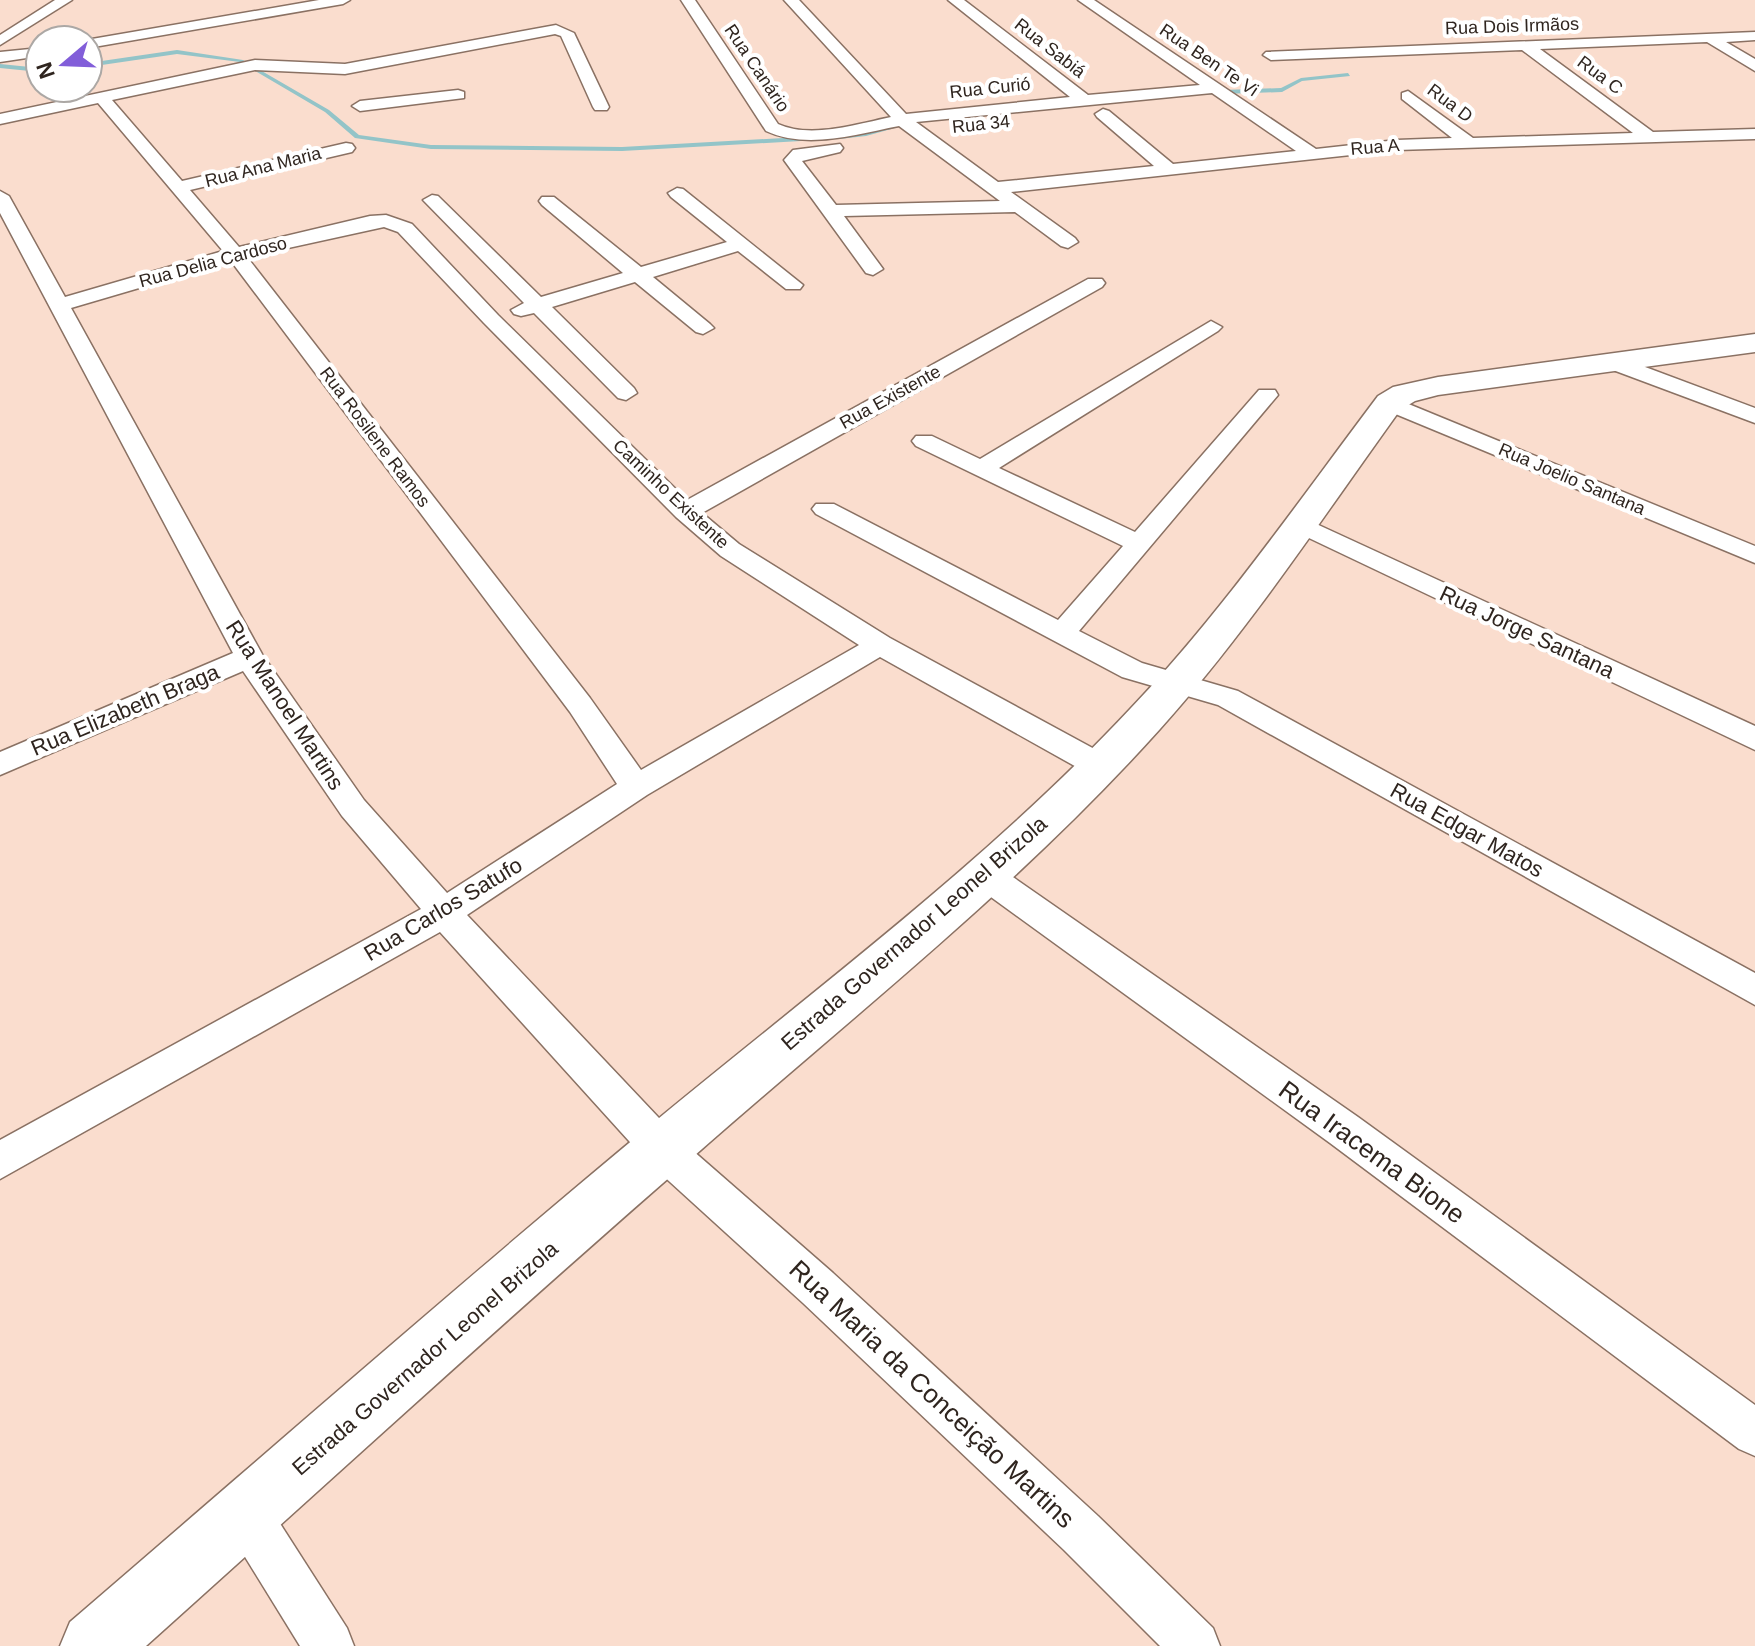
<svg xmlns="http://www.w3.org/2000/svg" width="1755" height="1646" font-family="Helvetica,sans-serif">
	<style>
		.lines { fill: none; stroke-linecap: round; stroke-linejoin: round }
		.stream { fill: #93c4c8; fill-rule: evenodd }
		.street-casing { stroke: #8a7163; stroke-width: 3 }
		.secondary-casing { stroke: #8a7163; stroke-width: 3 }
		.street { fill: #fff; fill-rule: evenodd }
		.secondary { fill: #fff; fill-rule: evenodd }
		.labels { text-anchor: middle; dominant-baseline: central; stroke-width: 8; stroke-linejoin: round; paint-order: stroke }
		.far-street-label { font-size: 18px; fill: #2f251f; stroke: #fff }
		.street-label { font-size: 22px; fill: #2f251f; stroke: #fff }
		.near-street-label { font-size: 26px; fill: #2f251f; stroke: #fff }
	</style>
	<rect width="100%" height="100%" fill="#faddce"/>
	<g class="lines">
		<g class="stream">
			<path d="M177,50L243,60L329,110L359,135L431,145L622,147L818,136L821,138L818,140L622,151L431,149L355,138L325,112L240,62L177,54L88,67V63Z"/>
			<path d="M0,64L40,68V72L0,68Z"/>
			<path d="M1348,73L1350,76L1302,81L1282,92L1195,95L1192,93L1195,91L1281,88L1301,78Z"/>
			<path d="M900,123L902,126L866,136L839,139L836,137L866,132Z"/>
		</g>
		<defs>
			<g id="street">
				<path d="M55,0H72L0,45V35Z"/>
				<path d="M319,0H350L343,4L88,48L86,40Z"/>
				<path d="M681,0H695L778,124C811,139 857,124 891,117L784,0H799L906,114L1070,97L948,0H964L1088,95L1200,85L1078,0H1094L1316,149L1397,140L1452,138L1402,99V93L1408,91L1473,138L1633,133L1522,50L1271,60L1263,55L1266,52L1755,32V40L1726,42L1755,59V71L1707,42L1540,49L1653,132L1755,129V139L1397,150L1011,192L1075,238L1078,242L1068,248L1061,246L1015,212L844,216L883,269L873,275L866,273L784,160L793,150L840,144L843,148L840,152L802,161L836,205L1000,201L899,126C857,134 807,150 766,131ZM1212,93L1296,151L1173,164L1109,111L1103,109L1095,114L1097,117L1154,166L998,182L916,122Z"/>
				<path d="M556,25L574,33L609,107L607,110H595L593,107L561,36L555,34L345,74L255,70L112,100L182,181L346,143L352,144L355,148L352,152L190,190L239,247L370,216L386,215L412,224L498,315L687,500L1088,279H1102L1105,283L1102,287L702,513L739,544L890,638L1111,758L1115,766L1111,774L1100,777L1089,774L880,657L647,795L467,915L676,1136L833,1273L1098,1516L1213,1628L1220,1646H1160L1064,1550L803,1303L648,1162L440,932L0,1179V1140L421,909L342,816L243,671L0,775V752L233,653L0,213V191L9,196L65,297L223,251L98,103L0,124V114L255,60L345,64ZM384,227L398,232L484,323L676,517L721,556L859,645L641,770L590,698L247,257ZM231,261L570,712L617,784L447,893L364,800L262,654L71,308Z"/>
				<path d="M40,48V56L0,62V52Z"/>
				<path d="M458,90L464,92V98L360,111L352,106L360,101Z"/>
				<path d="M677,188L683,189L803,285L800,289H786L738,251L653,277L710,324L714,328L703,334L696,332L635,282L552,307L634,388L637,393L626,400L618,398L534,313L521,316L514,314L511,310L524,303L423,200L432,195L438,196L541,297L623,273L542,205L539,201L542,197H554L641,267L727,242L671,197L668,193Z"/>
				<path d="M1211,321L1222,327L1218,331L999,468L1135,532L1259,390H1275L1278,395L1079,631L1142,663L1238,691L1755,973V1005L1218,705L1122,677L816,514L812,509L816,504H834L1058,620L1123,546L916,446L912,441L916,436H932L980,459Z"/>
				<path d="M1613,355L1755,408V423L1605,367L1602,362L1605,357Z"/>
				<path d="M1389,396L1755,546V563L1381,408L1378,403L1381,398Z"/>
				<path d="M1299,516L1755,726V750L1290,529L1286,524L1290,519Z"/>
				<path d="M985,862L997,866L1358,1117L1755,1405V1456L1739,1449L1330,1143L973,884L968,875L973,866Z"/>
				<path d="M246,1490L263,1497L347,1628L354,1646H300L229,1531L222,1514L229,1497Z"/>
			</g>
			<path id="secondary" d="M1755,334V352L1438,395L1415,401L1400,410C1322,518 1249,630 1160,729C1022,883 857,1013 702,1149C514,1312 331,1480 146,1646H60L70,1622C262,1457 452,1290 647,1128C811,992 985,864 1131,708C1222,612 1298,502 1378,396L1393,387L1438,377Z"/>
		</defs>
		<use href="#street" class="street-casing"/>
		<use href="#secondary" class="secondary-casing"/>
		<use href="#street" class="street"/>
		<use href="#secondary" class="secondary"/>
	</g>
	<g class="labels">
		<g class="far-street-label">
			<text transform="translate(1512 26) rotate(-2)">Rua Dois Irmãos</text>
			<text transform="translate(1050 48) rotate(38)">Rua Sabiá</text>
			<text transform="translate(1209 60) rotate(34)">Rua Ben Te Vi</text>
			<text transform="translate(757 68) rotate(56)">Rua Canário</text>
			<text transform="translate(1600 75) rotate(37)">Rua C</text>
			<text transform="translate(990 88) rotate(-6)">Rua Curió</text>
			<text transform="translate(1450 103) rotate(37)">Rua D</text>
			<text transform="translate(981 124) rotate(-6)">Rua 34</text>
			<text transform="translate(1375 147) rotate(-5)">Rua A</text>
			<text transform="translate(263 167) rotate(-14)">Rua Ana Maria</text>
			<text transform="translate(213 262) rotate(-15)">Rua Delia Cardoso</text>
			<text transform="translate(890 397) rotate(-29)">Rua Existente</text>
			<text transform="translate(375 437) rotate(53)">Rua Rosilene Ramos</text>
			<text transform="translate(1572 479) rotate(23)">Rua Joelio Santana</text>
			<text transform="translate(671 494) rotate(43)">Caminho Existente</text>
		</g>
		<g class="street-label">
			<text transform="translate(1527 632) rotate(25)">Rua Jorge Santana</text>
			<text transform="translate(285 705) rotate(57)">Rua Manoel Martins</text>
			<text transform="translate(125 710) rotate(-23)">Rua Elizabeth Braga</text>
			<text transform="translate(1467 830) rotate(29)">Rua Edgar Matos</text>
			<text transform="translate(443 909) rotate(-31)">Rua Carlos Satufo</text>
			<text transform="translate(914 933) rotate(-41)">Estrada Governador Leonel Brizola</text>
			<text transform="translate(425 1358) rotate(-41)">Estrada Governador Leonel Brizola</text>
		</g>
		<g class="near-street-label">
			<text transform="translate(1372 1152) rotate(36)">Rua Iracema Bione</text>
			<text transform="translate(932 1394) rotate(43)">Rua Maria da Conceição Martins</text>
		</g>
	</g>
	<g transform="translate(64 64) rotate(251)"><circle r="38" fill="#ffffff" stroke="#aca8a5" stroke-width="2"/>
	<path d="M0-6L14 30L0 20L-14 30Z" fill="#825ed9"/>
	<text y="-12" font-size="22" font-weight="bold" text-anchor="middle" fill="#2f251f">N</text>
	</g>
</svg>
